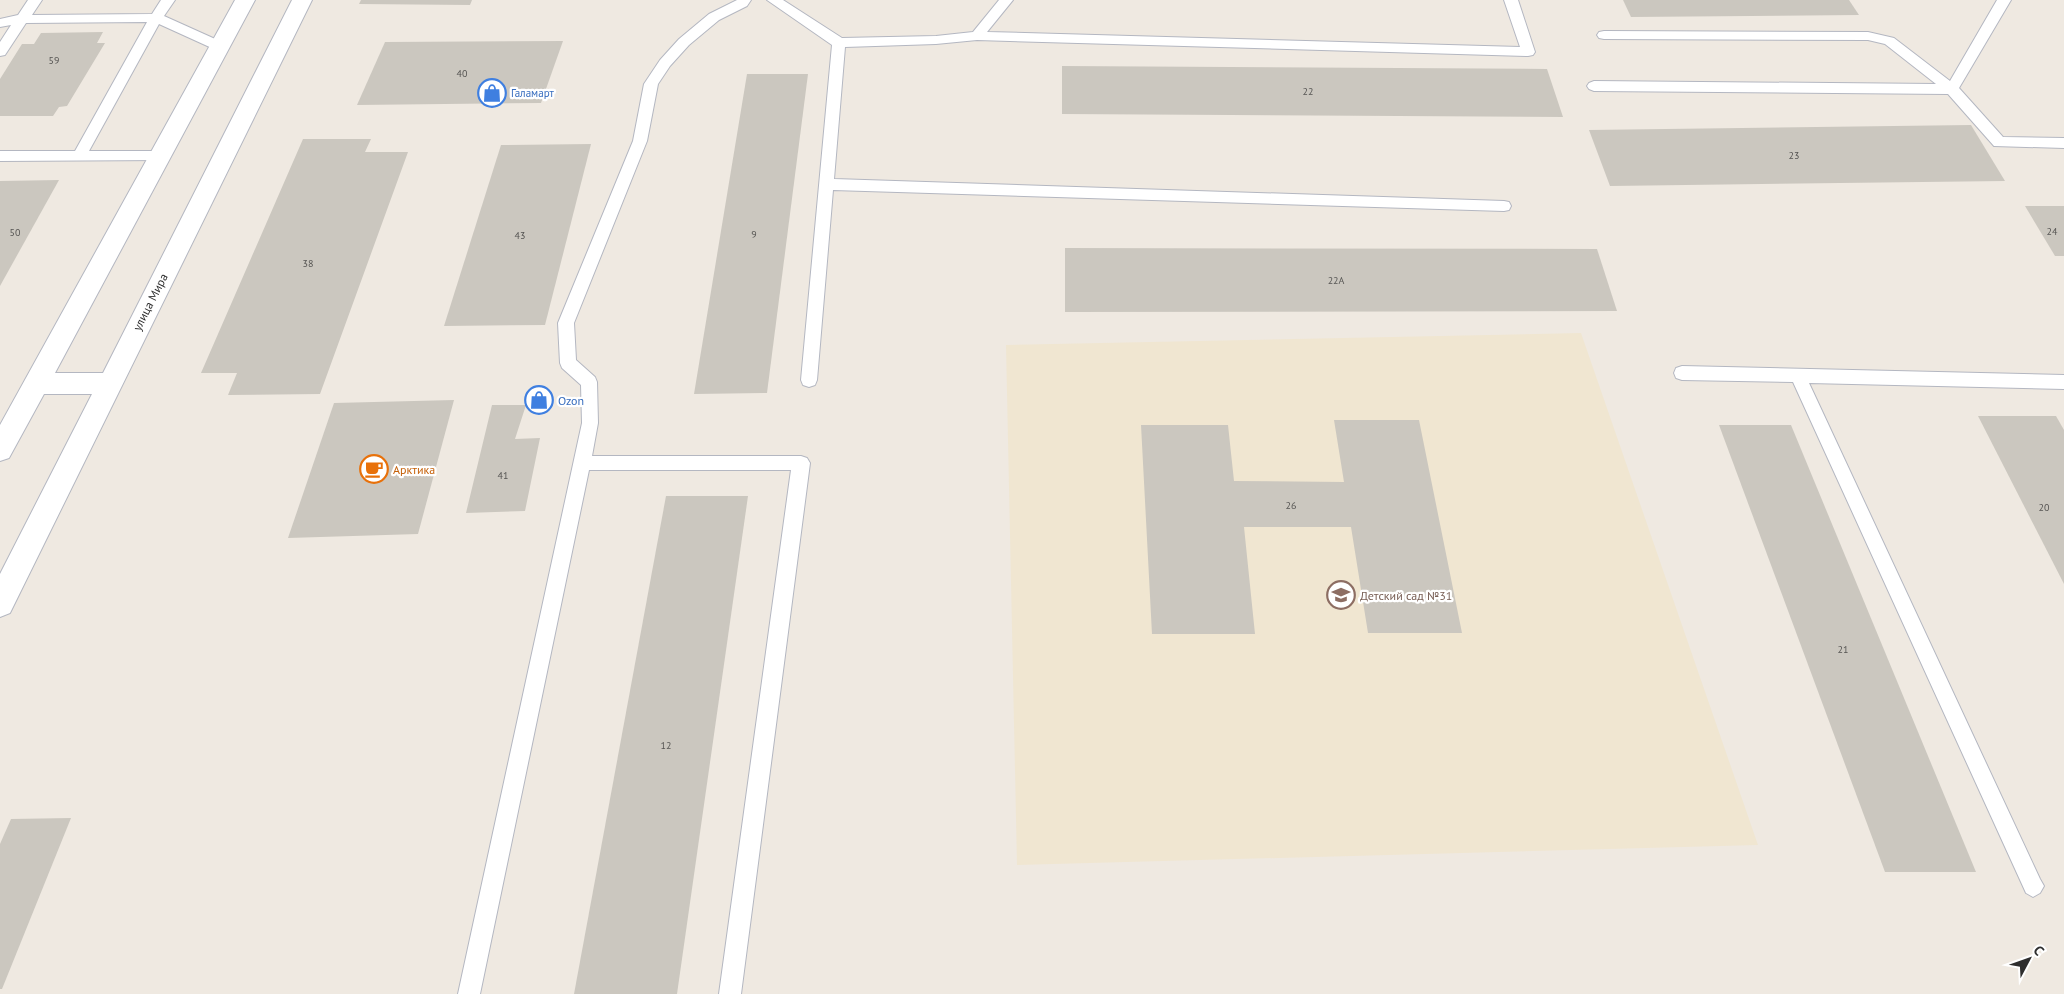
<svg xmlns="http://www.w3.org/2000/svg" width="2064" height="994" font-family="'PT Sans',sans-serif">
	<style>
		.education { fill: #f0e6d1 }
		.building { fill: #cbc7bf }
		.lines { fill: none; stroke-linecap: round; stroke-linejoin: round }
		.lane-casing { stroke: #b4b7c1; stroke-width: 2 }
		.secondary-casing { stroke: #b4b7c1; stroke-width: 2 }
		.lane { fill: #fff; fill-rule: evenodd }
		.secondary { fill: #fff; fill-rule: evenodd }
		.labels { text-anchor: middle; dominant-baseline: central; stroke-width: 4.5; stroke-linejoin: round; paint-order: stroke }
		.number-label { font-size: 10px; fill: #555452 }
		.far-shop-label { font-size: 11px; fill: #366cbe; stroke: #fff; text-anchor: start }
		.street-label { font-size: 12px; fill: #2e2e2e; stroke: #fff }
		.shop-label { font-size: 12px; fill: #366cbe; stroke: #fff; text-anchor: start }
		.food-label { font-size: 12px; fill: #c56008; stroke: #fff; text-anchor: start }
		.education-label { font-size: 12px; fill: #785e54; stroke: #fff; text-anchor: start }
	</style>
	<rect width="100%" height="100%" fill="#efe9e1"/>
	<path class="education" d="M1581,333L1758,845L1017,865L1006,345Z"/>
	<g class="building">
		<path d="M361,0H472L470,5L359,4Z"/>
		<path d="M1623,0H1849L1859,15L1631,17Z"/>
		<path d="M103,32L97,43H105L67,106L59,107L53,116H0V79L22,44H34L41,33Z"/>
		<path d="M563,41L541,103L357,105L385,42Z"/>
		<path d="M1062,66L1547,69L1563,117L1062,114Z"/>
		<path d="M747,74H808L767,393L694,394Z"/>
		<path d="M1971,125L2005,181L1610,186L1589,130Z"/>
		<path d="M303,139H371L365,152H408L320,394L228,395L237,373H201Z"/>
		<path d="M591,144L545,325L444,326L501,145Z"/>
		<path d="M59,180L0,286V181Z"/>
		<path d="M2025,206H2064V256H2055Z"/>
		<path d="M1065,248L1597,249L1617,311L1065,312Z"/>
		<path d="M454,400L418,534L288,538L334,403Z"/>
		<path d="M492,405H526L515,439L540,438L525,511L466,513Z"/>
		<path d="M1978,416H2056L2064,430V584Z"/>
		<path d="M1334,420H1419L1462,633H1368L1351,527H1244L1255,634H1152L1141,425H1228L1234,481L1344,482Z"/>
		<path d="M1719,425H1791L1976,872H1885Z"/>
		<path d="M666,496H748L677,994H574Z"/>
		<path d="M71,818L2,989H0V844L11,819Z"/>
	</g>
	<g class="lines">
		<defs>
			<g id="lane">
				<path d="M28,0H42L32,15L152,14L161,0H175L164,16L224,43L226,46L224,49H214L159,24L89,151H160L165,152L167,156L165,160L0,161V151H75L147,22L26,23L5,55L0,56V42L11,25L0,27V19L18,15Z"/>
				<path d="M737,0H751L747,6L719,20L689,45L670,66L658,84L647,141L574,323L576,360L595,377L597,382L598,423L592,456H801L807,458L810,463L741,994H719L791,470H589L480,994H458L582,423L581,385L562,368L560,363L558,323L633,141L644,84L660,60L679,39L709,14Z"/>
				<path d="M767,0H783L842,38L936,36L973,32L999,0H1013L987,32L1520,47L1504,0H1518L1535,52L1533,55L1528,56L977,40L936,44L845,47L834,179L1504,201L1509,202L1511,206L1509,210L1504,211L833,190L817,380L815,385L809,387L803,385L801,380L832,45Z"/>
				<path d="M1997,0H2011L1959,88L2003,137L2064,138V148L1994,146L1948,94L1594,91L1589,89L1587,86L1589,83L1594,81L1936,84L1885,44L1868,40L1604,39L1599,38L1597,35L1599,32L1604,31L1868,32L1894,38L1950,81Z"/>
				<path d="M1682,366L2064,375V389L1809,383L2040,879L2044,886L2040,893L2033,897L2026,893L1793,382L1682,380L1676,378L1674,373L1676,368Z"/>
			</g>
			<path id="secondary" d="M235,0H255L55,373H103L292,0H312L10,613L0,617V574L92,394H44L9,458L0,461V425Z"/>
		</defs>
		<use href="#lane" class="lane-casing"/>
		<use href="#secondary" class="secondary-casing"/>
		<use href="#lane" class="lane"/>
		<use href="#secondary" class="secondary"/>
	</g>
	<defs>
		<symbol id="shop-ring" viewBox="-11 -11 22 22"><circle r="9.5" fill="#fff" stroke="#3f7fe0" stroke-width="1.5"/><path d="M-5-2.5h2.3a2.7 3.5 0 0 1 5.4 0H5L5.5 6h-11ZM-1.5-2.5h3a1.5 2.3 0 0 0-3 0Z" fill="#3f7fe0"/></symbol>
		<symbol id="cafe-ring" viewBox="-11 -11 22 22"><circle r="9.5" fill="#fff" stroke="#e8710a" stroke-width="1.5"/><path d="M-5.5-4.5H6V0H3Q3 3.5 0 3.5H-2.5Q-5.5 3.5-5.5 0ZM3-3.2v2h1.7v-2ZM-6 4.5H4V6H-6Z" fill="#e8710a"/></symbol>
		<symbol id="school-ring" viewBox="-11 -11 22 22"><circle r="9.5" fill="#fff" stroke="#8d6e63" stroke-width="1.5"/><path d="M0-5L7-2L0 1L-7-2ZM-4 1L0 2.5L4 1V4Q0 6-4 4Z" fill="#8d6e63"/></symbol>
	</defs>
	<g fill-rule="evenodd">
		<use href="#shop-ring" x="476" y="77" width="32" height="32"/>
		<use href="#shop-ring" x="523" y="384" width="32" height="32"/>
		<use href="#cafe-ring" x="358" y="453" width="32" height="32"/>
		<use href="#school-ring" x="1325" y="579" width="32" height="32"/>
	</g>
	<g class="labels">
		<g class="number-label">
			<text x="54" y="60">59</text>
			<text x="462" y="73">40</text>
			<text x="1308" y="91">22</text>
			<text x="1794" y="155">23</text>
			<text x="2052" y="231">24</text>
			<text x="15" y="232">50</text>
			<text x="754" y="234">9</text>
			<text x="520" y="235">43</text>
			<text x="308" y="263">38</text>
			<text x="1336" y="280">22А</text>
			<text x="503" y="475">41</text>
			<text x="1291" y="505">26</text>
			<text x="2044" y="507">20</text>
			<text x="1843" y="649">21</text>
			<text x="666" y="745">12</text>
		</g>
		<g class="far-shop-label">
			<text x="511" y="93">Галамарт</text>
		</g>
		<g class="street-label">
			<text transform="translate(150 302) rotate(-63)">улица Мира</text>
		</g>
		<g class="shop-label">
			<text x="558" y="400">Ozon</text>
		</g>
		<g class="food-label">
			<text x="393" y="469">Арктика</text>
		</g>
		<g class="education-label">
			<text x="1360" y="595">Детский сад №31</text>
		</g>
	</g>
	<g transform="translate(2029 959) rotate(49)" stroke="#ffffff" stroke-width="4" paint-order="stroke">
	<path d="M0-4L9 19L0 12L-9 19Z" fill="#2e2e2e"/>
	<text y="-8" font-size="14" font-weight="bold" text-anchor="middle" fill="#2e2e2e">С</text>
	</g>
</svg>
